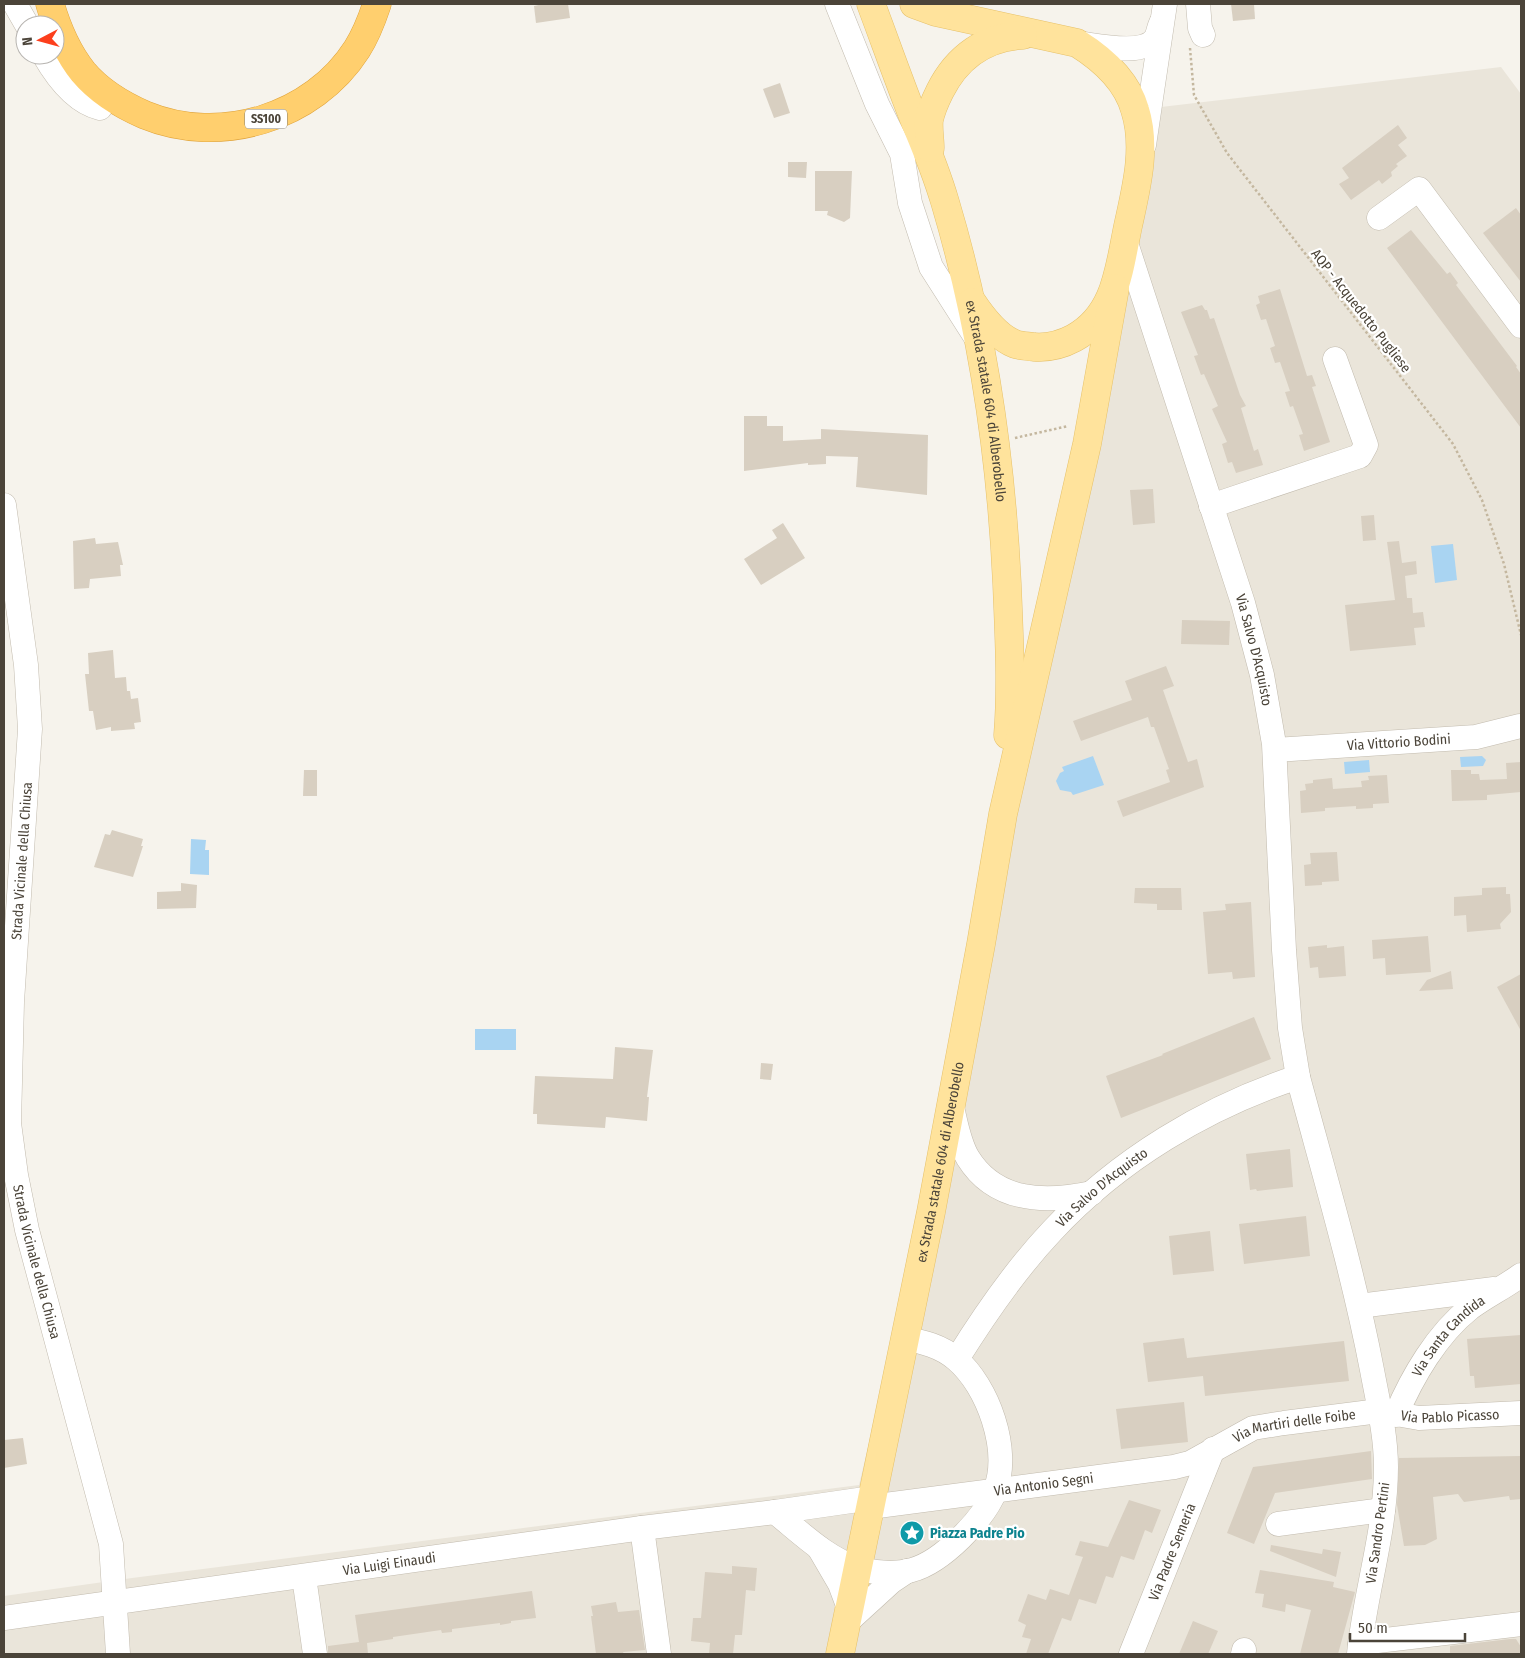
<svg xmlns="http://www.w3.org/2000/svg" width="1525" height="1658" font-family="'Fira Sans Condensed',sans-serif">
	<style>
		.residential { fill: #eae5da }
		.water { fill: #a9d4f2 }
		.building { fill: #d8cfc1 }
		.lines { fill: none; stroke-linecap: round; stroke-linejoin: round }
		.minor-casing { stroke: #c2bbae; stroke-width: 25 }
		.major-casing { stroke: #e6c16a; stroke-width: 29 }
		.highway-casing { stroke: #e0a43c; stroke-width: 29 }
		.path { stroke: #c4b79f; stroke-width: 2.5; stroke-dasharray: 2.5 2.5; stroke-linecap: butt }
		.minor { stroke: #fff; stroke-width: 24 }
		.major { stroke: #ffe39c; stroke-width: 28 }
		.highway { stroke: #ffcf6e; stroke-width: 28 }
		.labels { text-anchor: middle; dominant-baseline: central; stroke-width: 4.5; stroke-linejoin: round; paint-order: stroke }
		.shield { fill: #fff; stroke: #817c74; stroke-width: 1 }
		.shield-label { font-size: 12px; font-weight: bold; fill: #4b4439 }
		.street-label { font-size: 14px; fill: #4b4439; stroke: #fff }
		.culture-label { font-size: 14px; font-weight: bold; fill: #0d838f; stroke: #fff; text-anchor: start }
	</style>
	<rect width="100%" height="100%" fill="#f6f3ec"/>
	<path class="residential" d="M1501,67L1521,94V1654H4V1596L132,1578L859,1485L976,995L1161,107Z"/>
	<g class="water">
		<path d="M1453,544L1457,580L1435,583L1431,546Z"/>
		<path d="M1093,756L1104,785L1073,795L1071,792L1060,790L1056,781L1060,773L1064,771L1062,767Z"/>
		<path d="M1482,756L1486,760L1483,766L1461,767L1460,757Z"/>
		<path d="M1369,760L1370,772L1345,774L1344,762Z"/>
		<path d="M191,839L206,840L205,850H209V875L190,874Z"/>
		<rect x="475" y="1029" width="41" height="21"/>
	</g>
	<g class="building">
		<path d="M543,4H568L570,18L536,23L534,6Z"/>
		<path d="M1231,4H1254L1255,19L1233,21Z"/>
		<path d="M780,83L790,113L774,118L763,89Z"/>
		<path d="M1398,125L1407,138L1398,145L1407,156L1396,164L1398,166L1391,172L1392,176L1382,184L1379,180L1351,200L1339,184L1349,178L1342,168Z"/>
		<path d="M788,162H807L806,178L788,177Z"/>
		<path d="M815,171H852L850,218L844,222L827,215L828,211H815Z"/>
		<path d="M1516,208L1521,215V282L1483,233Z"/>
		<path d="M1411,230L1447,274L1450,272L1458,283L1456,285L1517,366L1516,367L1521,374V428L1387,248Z"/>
		<path d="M1280,289L1307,376L1312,375L1316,386L1312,387L1330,442L1304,451L1299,435L1303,434L1293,406L1290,407L1285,392L1290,391L1280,362L1275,363L1270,348L1275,346L1266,319L1261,320L1256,305L1260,303L1258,296Z"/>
		<path d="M1202,305L1205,310H1207L1210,319L1214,318L1240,395L1246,406L1241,408L1254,451L1258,449L1263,465L1236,473L1232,462L1228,463L1222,444L1227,442L1212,409L1218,406L1204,374L1201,375L1194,356L1198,355L1181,312Z"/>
		<path d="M744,416H767V426H783V441L821,439V429L928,435L927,495L856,487L858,457L826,456V464L808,465V463L744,471Z"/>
		<path d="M1153,489L1155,523L1133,525L1130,490Z"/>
		<path d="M1374,515L1376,540L1363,541L1361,516Z"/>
		<path d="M783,523L805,558L761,585L744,559L777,538L772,530Z"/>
		<path d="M95,538L96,544L118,542L123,565H120L121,576L90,579L89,588L74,589L73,541Z"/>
		<path d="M1399,541L1402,563L1416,561L1417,574L1405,576L1407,598H1412L1413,613L1423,612L1425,627L1414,628L1416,645L1350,651L1345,605L1395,600L1387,542Z"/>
		<path d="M1182,620L1230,621L1229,645L1181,644Z"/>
		<path d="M113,650L115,678L126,677L127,691H130L131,699L138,698L141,722L134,723L135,729L111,731V727L96,730L93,711H89L85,674H89L88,653Z"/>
		<path d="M1166,666L1174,686L1163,690L1188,762L1197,759L1204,787L1123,817L1117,801L1170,782L1166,770L1169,769L1154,727H1151L1148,717L1081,741L1073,721L1132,700L1125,681Z"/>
		<path d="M1521,762V792L1487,795V800L1452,801L1451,770H1471V774H1479L1480,780L1507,779L1506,763Z"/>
		<path d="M304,770H317V796H303Z"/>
		<path d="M1387,775L1389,803L1373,804V808L1356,809V806L1325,808V811L1301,813L1300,791L1306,790L1305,784L1313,783V780L1332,778L1333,789L1362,787L1361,781L1369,780L1368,776Z"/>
		<path d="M112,830L143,839L141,846H143L133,877L94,867L105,834L110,835Z"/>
		<path d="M1337,852L1339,881L1322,882V885L1305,886L1304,865L1311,864L1310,853Z"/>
		<path d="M181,883L197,885L196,908L157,909V892L181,891Z"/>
		<path d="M1506,887V894H1510L1511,912L1500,924L1501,929L1467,932L1466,915L1454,916V897L1482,895V888Z"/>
		<path d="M1135,888H1181L1182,910H1157V904L1134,903Z"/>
		<path d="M1251,902L1255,977L1233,979L1232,972L1208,974L1203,912L1226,910L1225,904Z"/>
		<path d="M1428,936L1431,972L1386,975L1385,958L1373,959L1372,940Z"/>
		<path d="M1327,945V948L1344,946L1346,976L1319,978L1318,967L1310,968L1308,947Z"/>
		<path d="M1451,971L1453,989L1419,991L1427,980Z"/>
		<path d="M1521,974V1031L1497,987Z"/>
		<path d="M1254,1017L1271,1059L1121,1118L1106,1076L1163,1055L1162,1054Z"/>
		<path d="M615,1047L653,1050L647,1097H649L647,1121L606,1117L605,1128L537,1124V1114H533L535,1076L613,1079Z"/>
		<path d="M761,1063L773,1064L771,1080L760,1079Z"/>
		<path d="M1290,1149L1293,1187L1257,1191L1256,1189L1250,1190L1246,1154Z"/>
		<path d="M1306,1216L1310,1256L1244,1264L1239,1224Z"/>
		<path d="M1210,1231L1214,1271L1173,1275L1169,1236Z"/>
		<path d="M1521,1335V1384L1475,1388L1474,1376H1470L1467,1339Z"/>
		<path d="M1184,1338L1187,1358L1344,1341L1349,1381L1205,1396L1203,1376L1148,1382L1143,1343Z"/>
		<path d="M1184,1402L1188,1442L1121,1449L1116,1409Z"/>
		<path d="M23,1438L27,1464L4,1468V1440Z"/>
		<path d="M1371,1451L1372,1479L1275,1493L1254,1544L1227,1533L1253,1467Z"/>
		<path d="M1521,1456V1499L1510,1500L1509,1496L1464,1502L1458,1494L1433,1497L1437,1539L1425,1545L1404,1546L1397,1505L1399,1458Z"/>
		<path d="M1129,1500L1161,1510L1152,1533L1145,1530L1134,1560L1121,1556L1113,1578L1106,1576L1096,1604L1079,1599L1071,1621L1062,1618L1048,1654H1026L1031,1639L1022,1637L1026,1625L1018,1621L1028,1594L1046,1600L1050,1589L1069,1595L1083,1557L1075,1555L1080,1541L1108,1547Z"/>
		<path d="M1271,1545L1322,1554L1323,1549L1341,1552L1336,1577L1270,1551Z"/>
		<path d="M732,1566L757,1568L755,1591L746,1590L742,1635H735L733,1654H709L710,1643L691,1641L693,1618H701L705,1572L732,1574Z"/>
		<path d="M1260,1570L1334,1582L1333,1587L1355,1592L1338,1654H1300L1311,1610L1286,1604L1285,1612L1262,1607L1264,1594L1255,1593Z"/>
		<path d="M532,1591L536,1618L511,1621V1623L500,1625V1623L452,1629V1632L442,1633L441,1630L393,1637V1639L367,1643L368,1654H328V1646L359,1642L355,1615Z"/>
		<path d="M616,1602L618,1612L639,1610L645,1650L623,1652L624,1654H596L591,1616H593L591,1606Z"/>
		<path d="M1193,1621L1218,1631L1208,1654H1179Z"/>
		<path d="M1510,1639H1516L1521,1647V1654H1450V1646Z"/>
	</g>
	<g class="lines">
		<defs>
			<g id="minor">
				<path d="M15,4L27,25"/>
				<path d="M837,4L877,104L902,154L910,203L931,267L975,336"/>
				<path d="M1198,4L1200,28L1203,35"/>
				<path d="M1077,43C1096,45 1143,57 1156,38C1158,34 1159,27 1161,23"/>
				<path d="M44,55C56,76 75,102 100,108L108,94"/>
				<path d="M1144,145L1165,4"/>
				<path d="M1379,218L1419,189L1521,326"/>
				<path id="s1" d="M1125,240L1243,603L1262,675L1274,744L1284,950L1290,1028L1298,1077C1324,1174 1353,1271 1372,1370C1378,1402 1386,1435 1386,1467C1386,1531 1365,1592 1359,1654"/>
				<path id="s2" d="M4,505L26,665L30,729L12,1002L9,1123L16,1175L27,1230L111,1544L118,1654"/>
				<path d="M1211,506L1360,456L1366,445L1335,359"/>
				<path id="s3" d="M1275,750L1476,737L1520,726"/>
				<path d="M952,1107C956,1124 959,1143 968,1158C996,1203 1046,1203 1092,1193"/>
				<path d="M1359,1306L1494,1289"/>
				<path id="s4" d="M957,1359C985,1314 1015,1270 1052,1231C1118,1160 1206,1107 1298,1077"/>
				<path id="s5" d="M1396,1415C1412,1377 1437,1334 1470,1308C1486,1296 1505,1287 1521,1275"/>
				<path d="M872,1498L775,1512C800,1532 828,1560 860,1569C877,1573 895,1575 912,1570C942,1562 984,1519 995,1491C1011,1450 988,1386 956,1359C941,1346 923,1342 904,1338"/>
				<path id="s6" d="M870,1507L1174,1467L1190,1463L1253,1428L1284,1423L1379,1411L1419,1418L1521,1413"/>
				<path d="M1278,1524L1383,1510"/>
				<path d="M642,1528L659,1654"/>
				<path d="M819,1548L840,1584L849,1608"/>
				<path d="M304,1577L315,1654"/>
				<path id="s7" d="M4,1618L642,1528L775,1512"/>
				<path d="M846,1623L892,1581L907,1571"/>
				<path d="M1360,1643L1521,1624"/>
				<path id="s8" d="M1131,1654L1213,1449"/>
				<path d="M1243,1654L1244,1650"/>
			</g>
			<g id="major">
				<path id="s9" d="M871,4C886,44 900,84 916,124C927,150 937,175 945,202C982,326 1001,455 1007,584C1009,634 1012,686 1008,735"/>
				<path d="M914,4L936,12L1077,43C1101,58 1127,81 1135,110C1147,148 1136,189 1128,226C1119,269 1116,315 1074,338C1061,345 1048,348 1034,347C1028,346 1021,346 1015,344C997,337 982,317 972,302"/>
				<path d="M930,148C930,139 928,129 929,120C931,110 936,99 940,91C957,57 985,37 1023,35"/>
				<path id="s10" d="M840,1654L931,1212L981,944L1003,814L1087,444L1115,288"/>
			</g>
			<path id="highway" d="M50,4C57,28 67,52 83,72C99,91 122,105 145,115C220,146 313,118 357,49C366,35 372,19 377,4"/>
		</defs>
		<use href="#minor" class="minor-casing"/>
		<use href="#major" class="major-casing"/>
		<use href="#highway" class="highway-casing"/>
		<g class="path">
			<path d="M1190,48L1194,95L1227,153L1453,444L1482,500L1504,564L1521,635"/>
			<path d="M1015,438L1068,426"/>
		</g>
		<use href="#minor" class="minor"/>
		<use href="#major" class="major"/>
		<use href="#highway" class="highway"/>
	</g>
	<defs>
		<symbol id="sight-disc" viewBox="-11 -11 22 22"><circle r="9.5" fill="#0f9aa8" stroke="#fff"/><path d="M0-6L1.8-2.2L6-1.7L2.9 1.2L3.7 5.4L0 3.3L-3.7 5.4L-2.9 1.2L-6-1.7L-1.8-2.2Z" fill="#fff"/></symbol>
	</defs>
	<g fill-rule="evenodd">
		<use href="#sight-disc" x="898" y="1519" width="28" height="28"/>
	</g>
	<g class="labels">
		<rect class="shield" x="245" y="109.5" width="42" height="19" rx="4"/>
		<g class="shield-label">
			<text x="266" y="119">SS100</text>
		</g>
		<g class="street-label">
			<text transform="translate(1361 311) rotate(52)">AQP - Acquedotto Pugliese</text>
			<text stroke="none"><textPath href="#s9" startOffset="415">ex Strada statale 604 di Alberobello</textPath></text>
			<text stroke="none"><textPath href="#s1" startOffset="430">Via Salvo D'Acquisto</textPath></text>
			<text stroke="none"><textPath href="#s3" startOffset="124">Via Vittorio Bodini</textPath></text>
			<text transform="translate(22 861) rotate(-86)">Strada Vicinale della Chiusa</text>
			<text stroke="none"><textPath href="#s10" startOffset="502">ex Strada statale 604 di Alberobello</textPath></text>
			<text stroke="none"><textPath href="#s4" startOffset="226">Via Salvo D'Acquisto</textPath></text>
			<text stroke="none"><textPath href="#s2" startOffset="762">Strada Vicinale della Chiusa</textPath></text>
			<text stroke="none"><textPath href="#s5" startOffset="96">Via Santa Candida</textPath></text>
			<text stroke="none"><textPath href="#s6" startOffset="594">Via Pablo Picasso</textPath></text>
			<text stroke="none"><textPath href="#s6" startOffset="436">Via Martiri delle Foibe</textPath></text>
			<text stroke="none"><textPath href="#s6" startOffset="175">Via Antonio Segni</textPath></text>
			<text transform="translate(1378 1533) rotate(-82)">Via Sandro Pertini</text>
			<text stroke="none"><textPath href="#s8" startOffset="110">Via Padre Semeria</textPath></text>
			<text stroke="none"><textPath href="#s7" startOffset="389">Via Luigi Einaudi</textPath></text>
		</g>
		<g class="culture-label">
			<text x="930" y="1533">Piazza Padre Pio</text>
		</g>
	</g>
	<rect width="1525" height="1658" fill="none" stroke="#4b4439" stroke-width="10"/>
	<g transform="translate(40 40) rotate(264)"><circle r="24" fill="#ffffff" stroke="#b7b4b0"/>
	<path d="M0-4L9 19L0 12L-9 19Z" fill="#fc3f1d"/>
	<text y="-8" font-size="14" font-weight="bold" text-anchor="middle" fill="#4b4439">N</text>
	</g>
	<path d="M1350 1633v8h115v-8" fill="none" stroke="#4b4439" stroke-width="2.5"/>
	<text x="1358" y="1633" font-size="15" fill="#4b4439" stroke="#ffffff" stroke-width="4" paint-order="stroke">50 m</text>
</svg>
